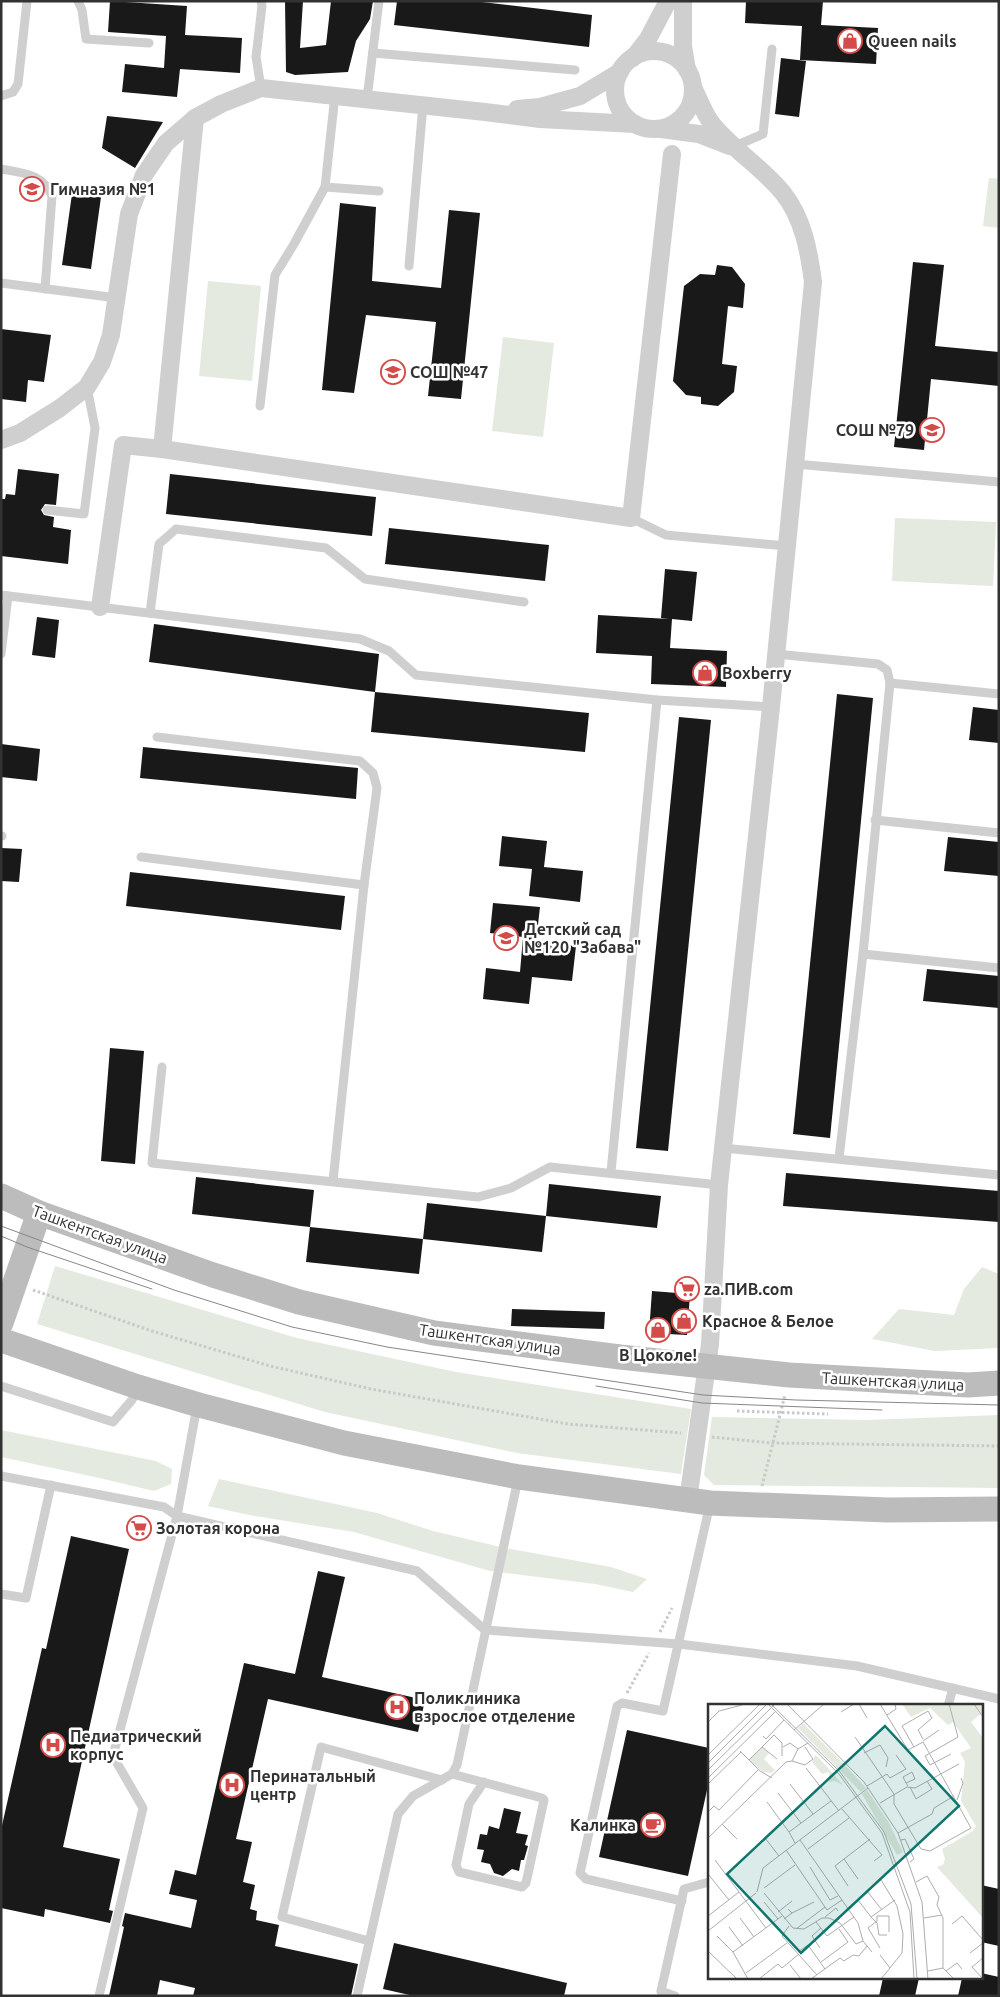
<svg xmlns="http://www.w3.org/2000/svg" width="1000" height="1997" font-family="Ubuntu,sans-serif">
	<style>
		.green { fill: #e4eadf }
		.building { fill: #191919 }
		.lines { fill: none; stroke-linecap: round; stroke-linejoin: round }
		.path { stroke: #c9c9c9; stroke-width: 3; stroke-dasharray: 2.5 2.5; stroke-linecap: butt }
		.lane { stroke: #cfcfcf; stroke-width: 9 }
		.street { stroke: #cfcfcf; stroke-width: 18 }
		.secondary { stroke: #bcbcbc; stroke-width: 25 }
		.tram { stroke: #878787; stroke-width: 1 }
		.labels { text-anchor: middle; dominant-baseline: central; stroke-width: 5; stroke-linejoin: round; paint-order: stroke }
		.poi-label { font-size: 16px; font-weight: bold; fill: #323232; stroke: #fff; text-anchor: start }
		.street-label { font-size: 16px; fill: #323232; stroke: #fff }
		.inset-road { fill: none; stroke: #adadad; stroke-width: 1 }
		.view { fill: #0f766e; fill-opacity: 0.15; stroke: #0f766e; stroke-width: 2.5 }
		.inset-edge { fill: none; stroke: #323232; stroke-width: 2.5 }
	</style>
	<rect width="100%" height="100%" fill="#fff"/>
	<g class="green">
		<path d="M989,178L999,179V228L983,226Z"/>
		<path d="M208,281L261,286L252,381L199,376Z"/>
		<path d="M503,337L554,343L543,437L492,431Z"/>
		<path d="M895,518L996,522L993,586L892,581Z"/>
		<path d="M55,1266L297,1338L456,1372L691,1409L681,1474L517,1453L325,1412L37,1324Z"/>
		<path d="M982,1267L999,1274V1348L935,1351L872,1339L899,1309L954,1315L964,1289Z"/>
		<path d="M999,1415V1488L714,1485L704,1475L712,1417L868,1420Z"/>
		<path d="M1,1430L156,1461L172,1469L171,1484L154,1491L95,1477L1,1457Z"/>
		<path d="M219,1479L377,1513L433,1531L505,1548L611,1567L647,1579L633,1592L595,1584L490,1571L354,1532L249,1515L208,1506Z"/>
	</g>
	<g class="building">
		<path d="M110,1L187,6L185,35L242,38L240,73L180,69L177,97L122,92L125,64L164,68L166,36L108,32Z"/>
		<path d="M285,1H303L300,48L326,45L331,1H373L370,19L356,41L348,72L295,75L286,72Z"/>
		<path d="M397,1H473L592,15L589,47L394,25Z"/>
		<path d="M746,1H823L821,25L878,28L876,64L800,60L802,26L745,23Z"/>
		<path d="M781,58L806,61L799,117L775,114Z"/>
		<path d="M107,116L163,122L135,168L102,148Z"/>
		<path d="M72,194L101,197L91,269L62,265Z"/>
		<path d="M340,203L376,207L372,281L441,288L449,210L480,213L461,399L428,396L436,322L366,315L354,393L322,390Z"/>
		<path d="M913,262L944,265L935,346L999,352V386L931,379L924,450L894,447Z"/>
		<path d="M717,265L732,267L745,284L743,308L728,306L722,364L737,366L734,392L718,406L701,404V397L686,395L673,381L684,286L700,274L715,275Z"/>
		<path d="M1,329L51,335L44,382L28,380L26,402L1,399Z"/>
		<path d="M18,469L59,474L56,505L45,504L41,510L44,515L54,517L53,527L71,530L68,564L1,556V499H5L6,494L15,495Z"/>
		<path d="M170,474L376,497L372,536L166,514Z"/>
		<path d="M389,528L549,545L545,581L385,564Z"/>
		<path d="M665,569L697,572L692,621L672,619L670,648L727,651L726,687L651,684L652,656L596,653L598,615L669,619L661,618Z"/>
		<path d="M37,617L59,620L55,658L32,655Z"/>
		<path d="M154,624L379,654L375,692L149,662Z"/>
		<path d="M375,692L589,713L585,752L371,732Z"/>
		<path d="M837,694L873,698L830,1138L793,1134Z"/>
		<path d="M973,707L999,710V743L969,740Z"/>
		<path d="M679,717L711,720L668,1151L636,1148Z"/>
		<path d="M1,744L40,749L37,781L1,777Z"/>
		<path d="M143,747L358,768L356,799L140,778Z"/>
		<path d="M502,836L547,841L544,867L583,871L580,902L529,896L532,869L499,866Z"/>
		<path d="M948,837L999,842V876L944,871Z"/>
		<path d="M1,848L22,849L19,882L1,881Z"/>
		<path d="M130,872L345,896L341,930L126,906Z"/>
		<path d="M493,903L540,907L536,942L576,946L572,981L532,977L529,1004L483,999L486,968L520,972L523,937L490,933Z"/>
		<path d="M927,969L999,976V1008L923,1001Z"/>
		<path d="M110,1048L144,1051L135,1164L101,1161Z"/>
		<path d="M786,1173L999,1191V1222L783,1206Z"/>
		<path d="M196,1177L314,1190L310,1227L192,1214Z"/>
		<path d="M549,1184L661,1196L657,1228L546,1216Z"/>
		<path d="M427,1203L546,1216L542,1252L423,1239Z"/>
		<path d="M310,1227L423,1239L419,1274L306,1262Z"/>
		<path d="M652,1291L690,1294L687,1335L649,1333Z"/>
		<path d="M512,1309L605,1312L604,1329L511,1326Z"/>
		<path d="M71,1536L129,1549L63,1847L120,1859L109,1910L113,1911L110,1923L45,1909L44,1917L1,1908V1830L42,1648L46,1649Z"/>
		<path d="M318,1571L345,1577L322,1677L425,1700L418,1732L268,1699L236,1839L252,1842L243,1882L255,1885L250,1909L257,1911L256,1920L279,1925L275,1946L358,1964L351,1996H193L195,1988L160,1980L157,1996H109L124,1927L122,1926L125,1913L191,1928L197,1900L169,1894L175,1870L196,1875L244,1663L295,1674Z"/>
		<path d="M627,1730L709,1748V1781L688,1876L599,1857Z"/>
		<path d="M504,1808L521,1812L516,1833L528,1835L525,1845L528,1846L524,1860H521L519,1871L512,1869L503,1876L494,1873L490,1864L481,1862L484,1850L477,1849L480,1834L487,1835L489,1826L499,1829Z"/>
		<path d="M981,1885L999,1889V1946L981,1942Z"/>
		<path d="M394,1943L567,1983L564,1996H414L383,1989Z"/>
		<path d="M981,1973L999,1977V1996H958L962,1978H981Z"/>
		<path d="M883,1978H919L915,1996H879Z"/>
	</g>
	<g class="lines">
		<g class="path">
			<path d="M33,1290L152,1331L270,1366L371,1389L568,1424L681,1433"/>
			<path d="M737,1411L828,1414"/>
			<path d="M712,1437L772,1443L999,1446"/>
			<path d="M762,1486L785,1395"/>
			<path d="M660,1632L672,1608"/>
			<path d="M627,1693L649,1653"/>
		</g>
		<g class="lane">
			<path d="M78,1L82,10L86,39L149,43"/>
			<path d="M261,1L262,6L256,57L261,88"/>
			<path d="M373,53L575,70"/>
			<path d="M335,95L325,187L379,191"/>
			<path d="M1,96L13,92L18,84L27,1"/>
			<path d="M367,99L379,1"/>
			<path d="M733,147L763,134L772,49"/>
			<path d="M1,169C23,173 43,174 52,196L45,289"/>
			<path d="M409,266L423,105"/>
			<path d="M1,283L117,298"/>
			<path d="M260,406L275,275L294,244L325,187"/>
			<path d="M795,464L999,482"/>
			<path d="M47,510L84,514L95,428L87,387"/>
			<path d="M631,518L666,535L787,546"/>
			<path d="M1,595L360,639L389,651L416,675L657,700L771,707"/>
			<path d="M150,613L159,544L176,529L326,548L365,579L524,602"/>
			<path d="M1,654L8,596"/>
			<path d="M776,654L878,664L887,670L890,683L863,954L839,1158"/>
			<path d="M890,683L999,694"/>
			<path d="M157,737L360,761L373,773L377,788L364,885L333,1181"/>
			<path d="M875,820L999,833"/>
			<path d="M1,836H2"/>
			<path d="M141,857L364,885"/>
			<path d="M863,954L999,968"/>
			<path d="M162,1067L152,1163L478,1197L511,1188L550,1167L719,1185"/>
			<path d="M723,1148L999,1175"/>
			<path d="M611,1172L657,700"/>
			<path d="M1,1386L113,1422L132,1400L138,1388"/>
			<path d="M1,1476L164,1507L177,1516L417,1571L485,1630L679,1644L857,1666L999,1699"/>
			<path d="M1,1594L26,1598L51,1485"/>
			<path d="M948,1706L953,1688"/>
			<path d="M452,1774L542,1798L544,1800L526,1883L522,1887L459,1872L456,1865L469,1804L484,1782"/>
			<path d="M682,1901L586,1879L580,1873L617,1706L622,1703L663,1711L710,1504"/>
			<path d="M369,1941L282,1917L321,1747L442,1780"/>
			<path d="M99,1996L143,1808L113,1756L177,1516L195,1417L198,1407"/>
			<path d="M357,1996L398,1814L413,1796L452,1774L457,1765L518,1479"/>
			<path d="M675,1996L661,1991L684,1889L709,1882"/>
		</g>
		<g class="street">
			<path d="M683,1V46L687,70"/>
			<circle cx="654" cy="90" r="39"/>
			<path d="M633,58L648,39L668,1"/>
			<path d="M517,109L540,107L580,96L620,72"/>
			<path d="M661,129L699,134L730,146"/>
			<path d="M1,440L20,433L60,408L87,387L102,362L111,335L129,214L144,175L166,143L195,118L221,104L261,88L485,112L540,119L635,124"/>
			<path d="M162,449L195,118"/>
			<path d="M100,607L123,445L162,449L631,518L672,154"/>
			<path d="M688,1500L710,1344L719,1185L771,707L813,282C809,251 803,218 783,193C762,167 733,150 712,124C704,114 699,99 693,87"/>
		</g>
		<g class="secondary">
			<path d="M1,1196L39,1213L213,1275L299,1302L434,1333L620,1357L789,1375L968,1385L999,1383"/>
			<path d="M1,1323L39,1213"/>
			<path d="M1,1340L138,1387L199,1405L344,1443L519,1477L710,1503L887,1510L999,1509"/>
		</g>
		<g class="tram">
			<path d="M1,1226L174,1290L292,1327L387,1347L703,1395L796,1400L999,1405"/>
			<path d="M1,1236L27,1247L152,1289"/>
			<path d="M596,1386L702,1403L882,1410"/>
		</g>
	</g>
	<defs>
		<symbol id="shop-ring" viewBox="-11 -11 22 22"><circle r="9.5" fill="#fff" stroke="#d34c49" stroke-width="1.5"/><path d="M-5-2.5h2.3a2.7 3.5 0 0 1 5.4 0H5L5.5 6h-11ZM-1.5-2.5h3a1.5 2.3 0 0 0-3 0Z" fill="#d34c49"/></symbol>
		<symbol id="school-ring" viewBox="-11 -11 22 22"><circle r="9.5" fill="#fff" stroke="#d34c49" stroke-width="1.5"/><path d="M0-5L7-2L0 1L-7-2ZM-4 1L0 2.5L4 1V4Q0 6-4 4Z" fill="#d34c49"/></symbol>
		<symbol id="supermarket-ring" viewBox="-11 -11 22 22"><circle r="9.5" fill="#fff" stroke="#d34c49" stroke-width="1.5"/><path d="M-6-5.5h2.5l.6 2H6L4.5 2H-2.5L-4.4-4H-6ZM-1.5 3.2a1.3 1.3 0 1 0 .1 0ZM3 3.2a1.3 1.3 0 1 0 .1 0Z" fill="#d34c49"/></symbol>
		<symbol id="hospital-ring" viewBox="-11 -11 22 22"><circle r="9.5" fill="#fff" stroke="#d34c49" stroke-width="1.5"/><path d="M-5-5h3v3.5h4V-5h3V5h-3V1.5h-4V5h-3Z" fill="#d34c49"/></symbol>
		<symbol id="cafe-ring" viewBox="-11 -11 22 22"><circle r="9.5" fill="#fff" stroke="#d34c49" stroke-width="1.5"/><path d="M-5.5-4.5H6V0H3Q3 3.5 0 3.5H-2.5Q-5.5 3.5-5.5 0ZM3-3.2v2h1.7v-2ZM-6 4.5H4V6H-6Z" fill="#d34c49"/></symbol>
	</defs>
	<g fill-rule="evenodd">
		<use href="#shop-ring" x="836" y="27" width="28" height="28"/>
		<use href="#school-ring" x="18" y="175" width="28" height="28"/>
		<use href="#school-ring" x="379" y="358" width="28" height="28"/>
		<use href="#school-ring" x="918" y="416" width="28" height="28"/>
		<use href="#shop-ring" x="691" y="659" width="28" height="28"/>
		<use href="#school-ring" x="492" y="924" width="28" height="28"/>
		<use href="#supermarket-ring" x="673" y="1275" width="28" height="28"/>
		<use href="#shop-ring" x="670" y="1307" width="28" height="28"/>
		<use href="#shop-ring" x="644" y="1316" width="28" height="28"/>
		<use href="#supermarket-ring" x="125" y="1514" width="28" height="28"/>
		<use href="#hospital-ring" x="383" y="1693" width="28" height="28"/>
		<use href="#hospital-ring" x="39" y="1731" width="28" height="28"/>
		<use href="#hospital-ring" x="218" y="1771" width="28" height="28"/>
		<use href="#cafe-ring" x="639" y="1811" width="28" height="28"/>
	</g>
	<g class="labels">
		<g class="poi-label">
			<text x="868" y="41">Queen nails</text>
			<text x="50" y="189">Гимназия №1</text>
			<text x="410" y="372">СОШ №47</text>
			<text x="914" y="430" text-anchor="end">СОШ №79</text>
			<text x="722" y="673">Boxberry</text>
			<text x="524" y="929">Детский сад<tspan x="524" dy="18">№120 "Забава"</tspan></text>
			<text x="704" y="1289">za.ПИВ.com</text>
			<text x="702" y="1321">Красное &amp; Белое</text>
			<text x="658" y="1355" text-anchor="middle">В Цоколе!</text>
			<text x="156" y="1528">Золотая корона</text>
			<text x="414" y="1698">Поликлиника<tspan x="414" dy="18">взрослое отделение</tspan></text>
			<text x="70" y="1736">Педиатрический<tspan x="70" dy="18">корпус</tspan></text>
			<text x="250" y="1776">Перинатальный<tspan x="250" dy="18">центр</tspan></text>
			<text x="636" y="1825" text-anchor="end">Калинка</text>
		</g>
		<g class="street-label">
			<text transform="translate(100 1234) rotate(20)">Ташкентская улица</text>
			<text transform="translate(490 1339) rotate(8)">Ташкентская улица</text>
			<text transform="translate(893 1381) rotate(3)">Ташкентская улица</text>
		</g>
	</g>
	<g transform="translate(708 1704)">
		<rect width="275" height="275" fill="#fff"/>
		<path d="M194,0H275V8L263,18L275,34V214L229,163L235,161L237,155L234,145L265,127L268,122L253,97L257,58L252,49L263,44L245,18L240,21L222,4L203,13ZM95,19L137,61L158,84L153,88L90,24ZM54,43L61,49L56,55L67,66L64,69L55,68L41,56ZM107,51L110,53L135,81L127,77L121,78V68L114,70L104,58ZM159,86L181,119L195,148L189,151L154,90Z" fill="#e4eadf"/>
		<path class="inset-road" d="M60,0L131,70L174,129L202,208L206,275M63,0L132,68L176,128L203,200L209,275M79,0L156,78L190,129L214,198L220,275M151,0L159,14M241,0L250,33L217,52L222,61L243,50M266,0L275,13M133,8L146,0M179,11L188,5L187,0M0,18L11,7L34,1M86,26L116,0M55,32L58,35L76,16M147,33L186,90V100L213,145L222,147L263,124L215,38L200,46L172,0M215,37L231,26M54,43L66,31L74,39V52M75,43L82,39L90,45M206,43L194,22L220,7L224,14L210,26L215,35M32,47L52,67L64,74M156,49L172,41L180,54L178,63M0,51L52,0M41,56L54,43L69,55M84,57L97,61L105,55L97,43M0,59L59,0M98,64L131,107M0,66L67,0M0,74L68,7M198,79L207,75L204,68L195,73L198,79L200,82M0,80L33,48M82,80L105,110M159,82L179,70L182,74L198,65L188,51M202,83L208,95L224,85L219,77M70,89L93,119M249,96L255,79L253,74M59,98L81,128M172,99L199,83L207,84L251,60M134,105L174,151L166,157M0,108L6,102L11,106L50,66M14,120L29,135M190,129L224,110L226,104L246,92M0,134L78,58L84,57L90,45L100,39M57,134L71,152M92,136L150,219L155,237L164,248M193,136L197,135L206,155L202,158M87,139L81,128L123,97M100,145L141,114M78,146L119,206L134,196M136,155L150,175M7,156L58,224M102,163L122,196L130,192M0,170L21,196M208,178L219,172L231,193L229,201L235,214V264L246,275M140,182L127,162L162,135M56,184L87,161M159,187L174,206M49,188L55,164L160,84M56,189L85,224L96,225L114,214H121L132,219L148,240L155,237M56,198L70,215M140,204L150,196L163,213L187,196M70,208L84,197M84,209L106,198M0,212L31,188M117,213L128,204L130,207M163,213L169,219L171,231H179M32,214L46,233M216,214L234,211M76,215L84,209L80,205M108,218L119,232L146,213M244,220L254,212L275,236M81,222L74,232L109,271M21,223L35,242M88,225L117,203M0,227L48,189M9,232L25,248M112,244L104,232L113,224M172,244L160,224L169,217V212H181V228M0,247L29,275M90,248L100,241L117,265M262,249L275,239M172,251L182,264M275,254L264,263L275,275M113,258L140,238L131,225M82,261L93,275M220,267L235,264M238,267L249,259L254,265M38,269L79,239M40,275L25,248L74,212M51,275L70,260L74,264L91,250M103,275L132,254L136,257L145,251L151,252L159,242M173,275L194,249L195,230L189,202L173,176"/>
		<path class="view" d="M177,22L251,102L93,249L19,170Z"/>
		<rect width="275" height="275" class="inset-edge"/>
	</g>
	<rect width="1000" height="1997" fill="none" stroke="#323232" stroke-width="5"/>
</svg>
